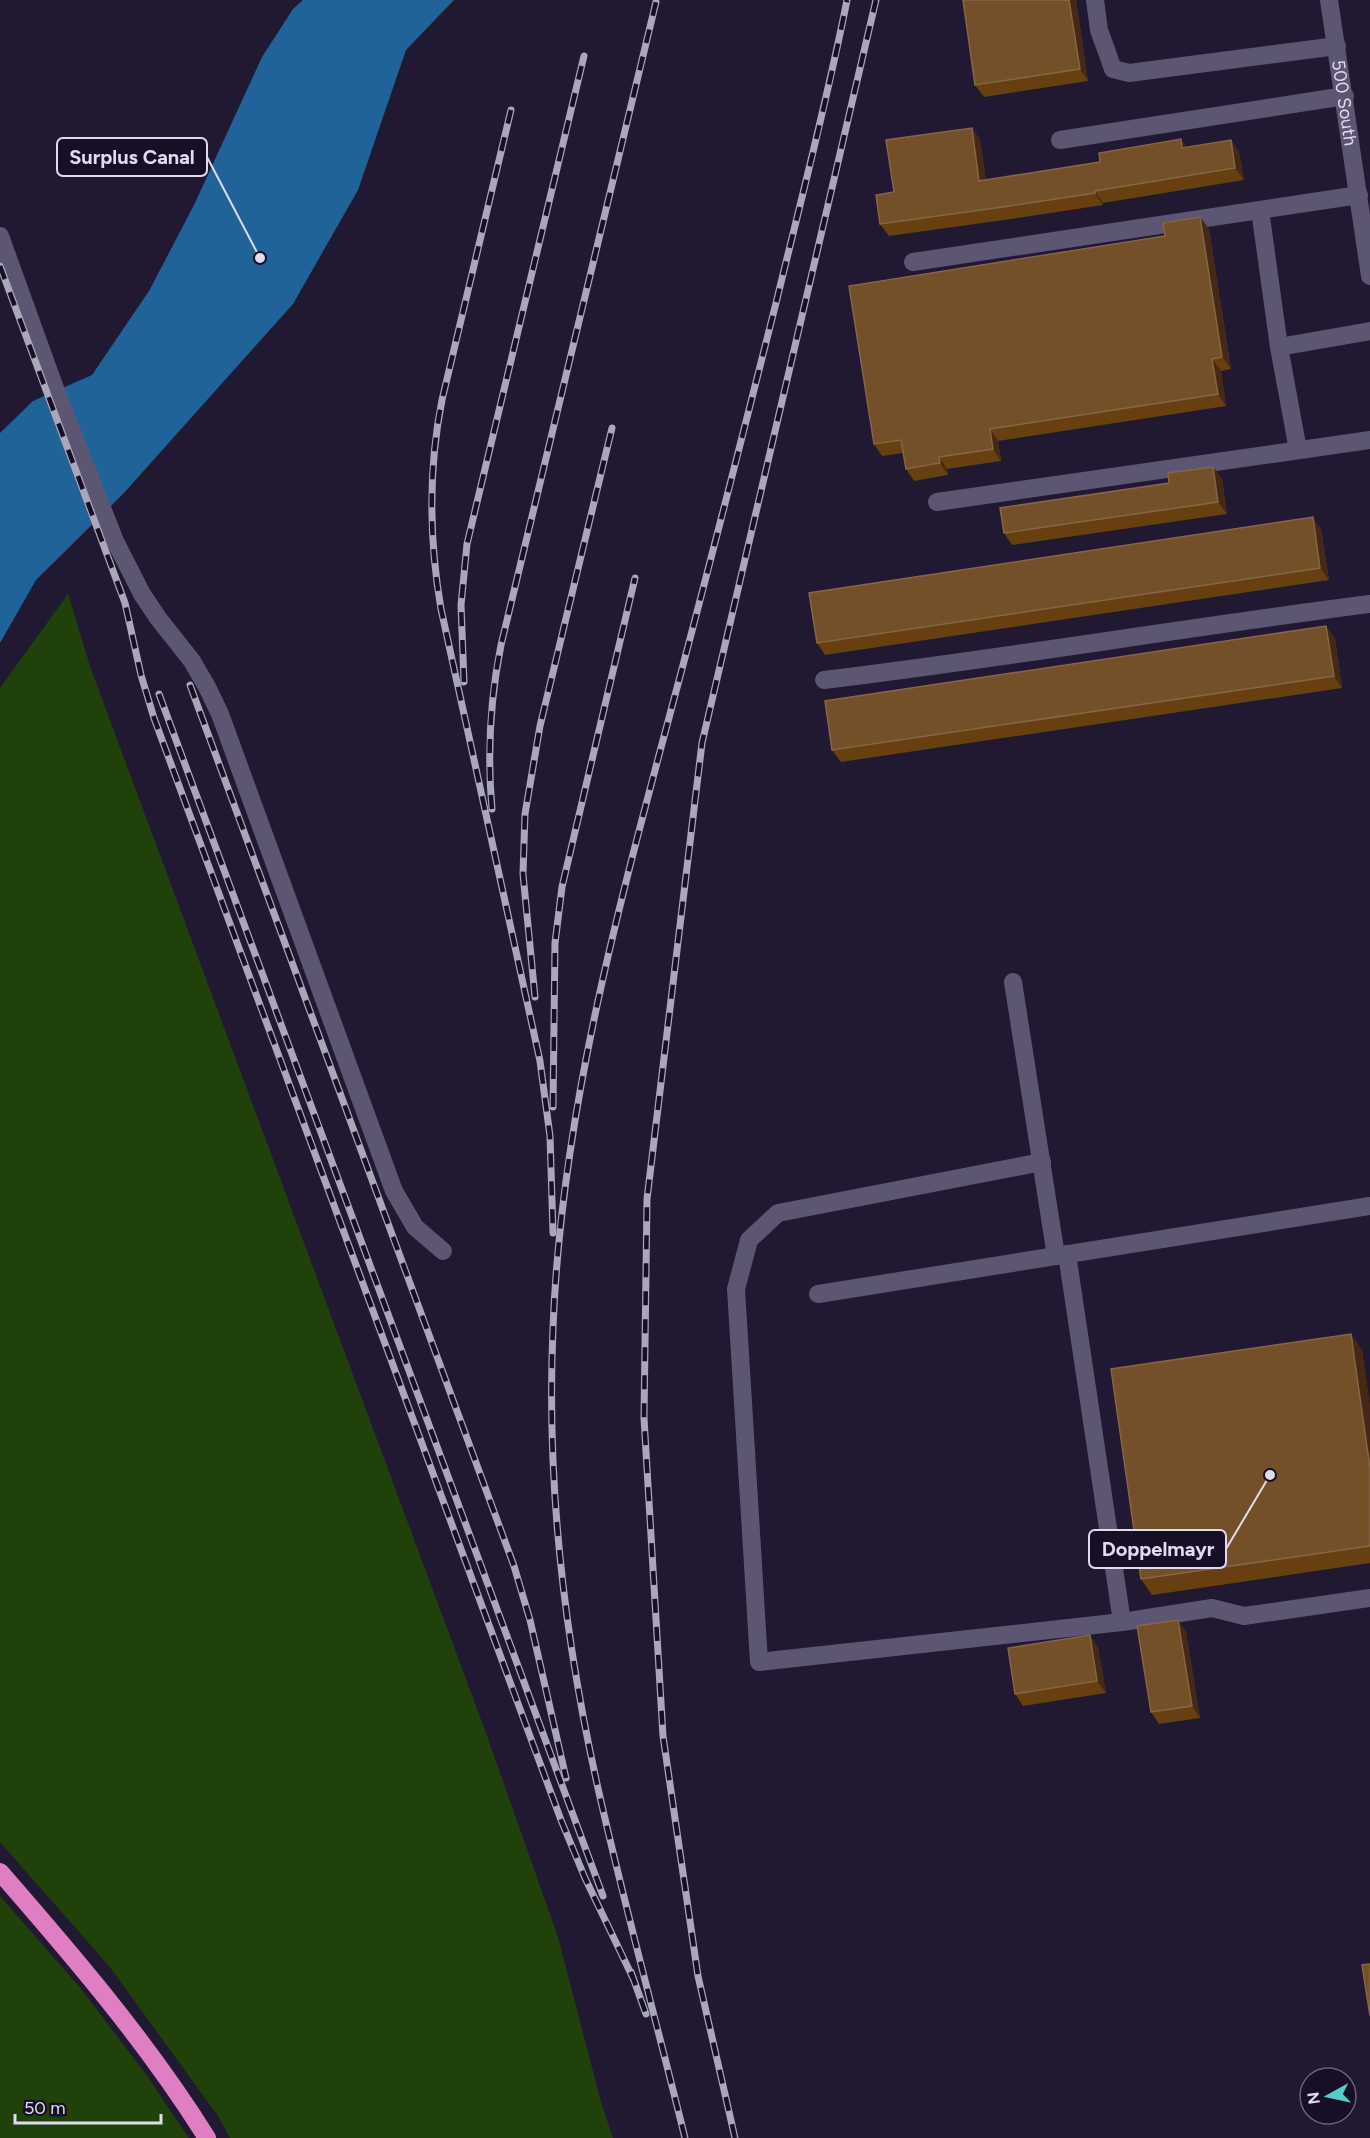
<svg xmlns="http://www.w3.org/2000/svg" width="1370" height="2138" font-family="Figtree,sans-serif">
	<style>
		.green { fill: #20410a }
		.water { fill: #206398 }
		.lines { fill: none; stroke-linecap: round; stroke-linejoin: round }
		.minor { stroke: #5d5672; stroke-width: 18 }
		.highway { stroke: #df7ec2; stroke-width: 18 }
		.rail-casing { stroke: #aba7ba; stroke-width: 7 }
		.rail { stroke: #170f26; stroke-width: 4.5; stroke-dasharray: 14; stroke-linecap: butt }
		.wall { fill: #673f11 }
		.shaded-wall { fill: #452914 }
		.building { fill: #745028; stroke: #856647; stroke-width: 1.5 }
		.labels { text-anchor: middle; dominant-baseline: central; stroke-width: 5; stroke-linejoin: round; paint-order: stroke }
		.street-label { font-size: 18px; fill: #e0dced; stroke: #170f26 }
		.leader { fill: none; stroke: #e0dced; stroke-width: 2 }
		.callout-dot { fill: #e0dced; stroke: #170f26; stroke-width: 2 }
		.callout { fill: #170f26; stroke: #e0dced; stroke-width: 2 }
		.callout-label { font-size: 20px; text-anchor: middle; font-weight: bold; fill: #e0dced }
	</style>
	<rect width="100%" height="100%" fill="#201931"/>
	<g class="green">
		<path d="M68,594L91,669L486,1733L558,1937L601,2102L613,2138H230L218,2116L109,1966L0,1842V688Z"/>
		<path d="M0,1896L82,1990L145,2073L189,2138H0Z"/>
	</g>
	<path class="water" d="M303,0H454L406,50L358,190L293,304L123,494L36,580L0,643V433L33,401L92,375L149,291L194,205L262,57L293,9Z"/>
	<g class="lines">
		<g class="minor">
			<path d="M1095,0L1099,30L1113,69L1129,73L1337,46"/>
			<path id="s1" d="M1329,0L1370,276"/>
			<path d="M1060,140L1345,96"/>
			<path d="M1260,210L1279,347"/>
			<path d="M0,236L56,391L115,541L142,594L158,618L192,661L207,687L220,714L394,1191L415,1227L443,1251"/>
			<path d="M913,262L1359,195"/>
			<path d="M1298,450L1279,347L1370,331"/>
			<path d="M937,502L1370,440"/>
			<path d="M824,680C1007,658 1188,627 1370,604"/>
			<path d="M1013,982L1056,1256"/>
			<path d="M1042,1162L778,1213L749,1240L736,1289L759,1662L1122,1622"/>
			<path d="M1067,1254L1122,1622L1212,1608L1244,1616L1370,1598"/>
			<path d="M818,1294L1370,1206"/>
		</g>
		<path class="highway" d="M0,1872C74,1957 147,2042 207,2138"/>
		<defs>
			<g id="rail">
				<path d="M511,110L442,400C428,470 429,539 441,609L540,1061L550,1136L553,1233"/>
				<path d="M0,266L125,603L141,675L154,718L561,1820L585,1878L633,1978"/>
				<path d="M464,682L461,605L467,544L584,56"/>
				<path d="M190,685L514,1566L530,1620L566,1778"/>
				<path d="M159,694L603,1896"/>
				<path d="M492,809C487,753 490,700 501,645L656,2"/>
				<path d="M535,997L523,874L525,814L540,726L612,428"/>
				<path d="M553,1107L555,943L562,887L635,578"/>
				<path d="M631,1972L646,2014"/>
				<path d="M685,2138C657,2024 626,1911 600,1797C565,1644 546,1485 553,1328C561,1119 616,916 670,714C707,576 742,438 777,299C801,200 827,101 847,0"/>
				<path d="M735,2138L698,1976L663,1736L644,1418L647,1199L702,743L876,0"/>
			</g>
		</defs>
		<use href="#rail" class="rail-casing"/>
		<use href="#rail" class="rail"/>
	</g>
	<g class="wall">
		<path d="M963,0H1076L1088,81L984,97L975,85Z"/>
		<path d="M972,128L980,140L986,180L1100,162L1181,139L1186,147L1231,140L1239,152L1244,180L1103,203V205L1011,219L889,236L880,224L894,192Z"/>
		<path d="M1200,217L1209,229L1231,369L1221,371L1226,406L998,441L1001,461L947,469L948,475L914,481L906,469L903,453L882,456L874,444L1165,236Z"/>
		<path d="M1222,479L1227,514L1012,545L1004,533Z"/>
		<path d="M1321,529L1329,580L825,655L817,643Z"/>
		<path d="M1335,638L1342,688L841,762L832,750Z"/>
		<path d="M1362,1350L1370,1407V1563L1152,1595L1141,1579Z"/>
		<path d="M1178,1620L1186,1632L1200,1718L1159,1724L1151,1712Z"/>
		<path d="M1098,1647L1106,1693L1023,1706L1015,1694Z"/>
	</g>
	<g class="shaded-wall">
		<path d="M1069,0H1076L1088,81L1080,69Z"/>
		<path d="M972,128L980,140L988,193L979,181Z"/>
		<path d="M1181,139L1189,151L1182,148Z"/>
		<path d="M1231,140L1239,152L1244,180L1235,168Z"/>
		<path d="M1095,191L1103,203V205L1095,193Z"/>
		<path d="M1200,217L1209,229L1231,369L1222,357Z"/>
		<path d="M1212,359L1221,371L1226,406L1218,394Z"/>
		<path d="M990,429L998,441L1001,461L993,449Z"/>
		<path d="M939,457L947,469L948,475L940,463Z"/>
		<path d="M1213,467L1222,479L1227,514L1218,502Z"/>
		<path d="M1313,517L1321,529L1329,580L1320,568Z"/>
		<path d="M1326,626L1335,638L1342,688L1334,676Z"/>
		<path d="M1351,1334L1362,1350L1370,1407V1468Z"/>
		<path d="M1178,1620L1186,1632L1200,1718L1192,1706Z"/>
		<path d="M1090,1635L1098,1647L1106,1693L1097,1681Z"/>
	</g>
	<g class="building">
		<path d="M963,0H1069L1080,69L975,85Z"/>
		<path d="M972,128L979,181L1100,162L1099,153L1181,139L1182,148L1231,140L1235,168L1095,191V193L1003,207L880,224L876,195L894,192L886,140Z"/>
		<path d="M1200,217L1222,357L1212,359L1218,394L990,429L993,449L939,457L940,463L906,469L901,440L874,444L849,286L1165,236L1163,223Z"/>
		<path d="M1213,467L1218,502L1004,533L1000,508L1169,483L1168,473Z"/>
		<path d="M1313,517L1320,568L817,643L809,593Z"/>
		<path d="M1326,626L1334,676L832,750L825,701Z"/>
		<path d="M1351,1334L1370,1468V1546L1141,1579L1111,1369Z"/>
		<path d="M1178,1620L1192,1706L1151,1712L1137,1626Z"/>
		<path d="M1090,1635L1097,1681L1015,1694L1008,1648Z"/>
		<path d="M1370,1964V2016L1362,1965Z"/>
	</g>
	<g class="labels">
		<g class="street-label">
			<text stroke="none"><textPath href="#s1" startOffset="104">500 South</textPath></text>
		</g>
	</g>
	<path class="leader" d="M260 258L207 157M1270 1475L1226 1549"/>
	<g class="callout-dot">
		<circle cx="260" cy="258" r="6"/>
		<circle cx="1270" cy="1475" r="6"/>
	</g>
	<g class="callout">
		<rect x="57" y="138" width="150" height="38" rx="6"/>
		<rect x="1089" y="1530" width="137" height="38" rx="6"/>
	</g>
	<g class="callout-label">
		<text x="132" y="164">Surplus Canal</text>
		<text x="1158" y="1556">Doppelmayr</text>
	</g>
	<g transform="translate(1328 2096) rotate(262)"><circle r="28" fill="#170f26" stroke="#676176" stroke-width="1.5"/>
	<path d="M0-4.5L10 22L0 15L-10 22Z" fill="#53cdc9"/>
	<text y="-9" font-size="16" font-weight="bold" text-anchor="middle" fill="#e0dced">N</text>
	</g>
	<path d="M15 2114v9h146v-9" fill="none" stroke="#e0dced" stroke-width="3"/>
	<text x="24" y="2114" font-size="18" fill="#e0dced" stroke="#170f26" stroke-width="4.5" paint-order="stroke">50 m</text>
</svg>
